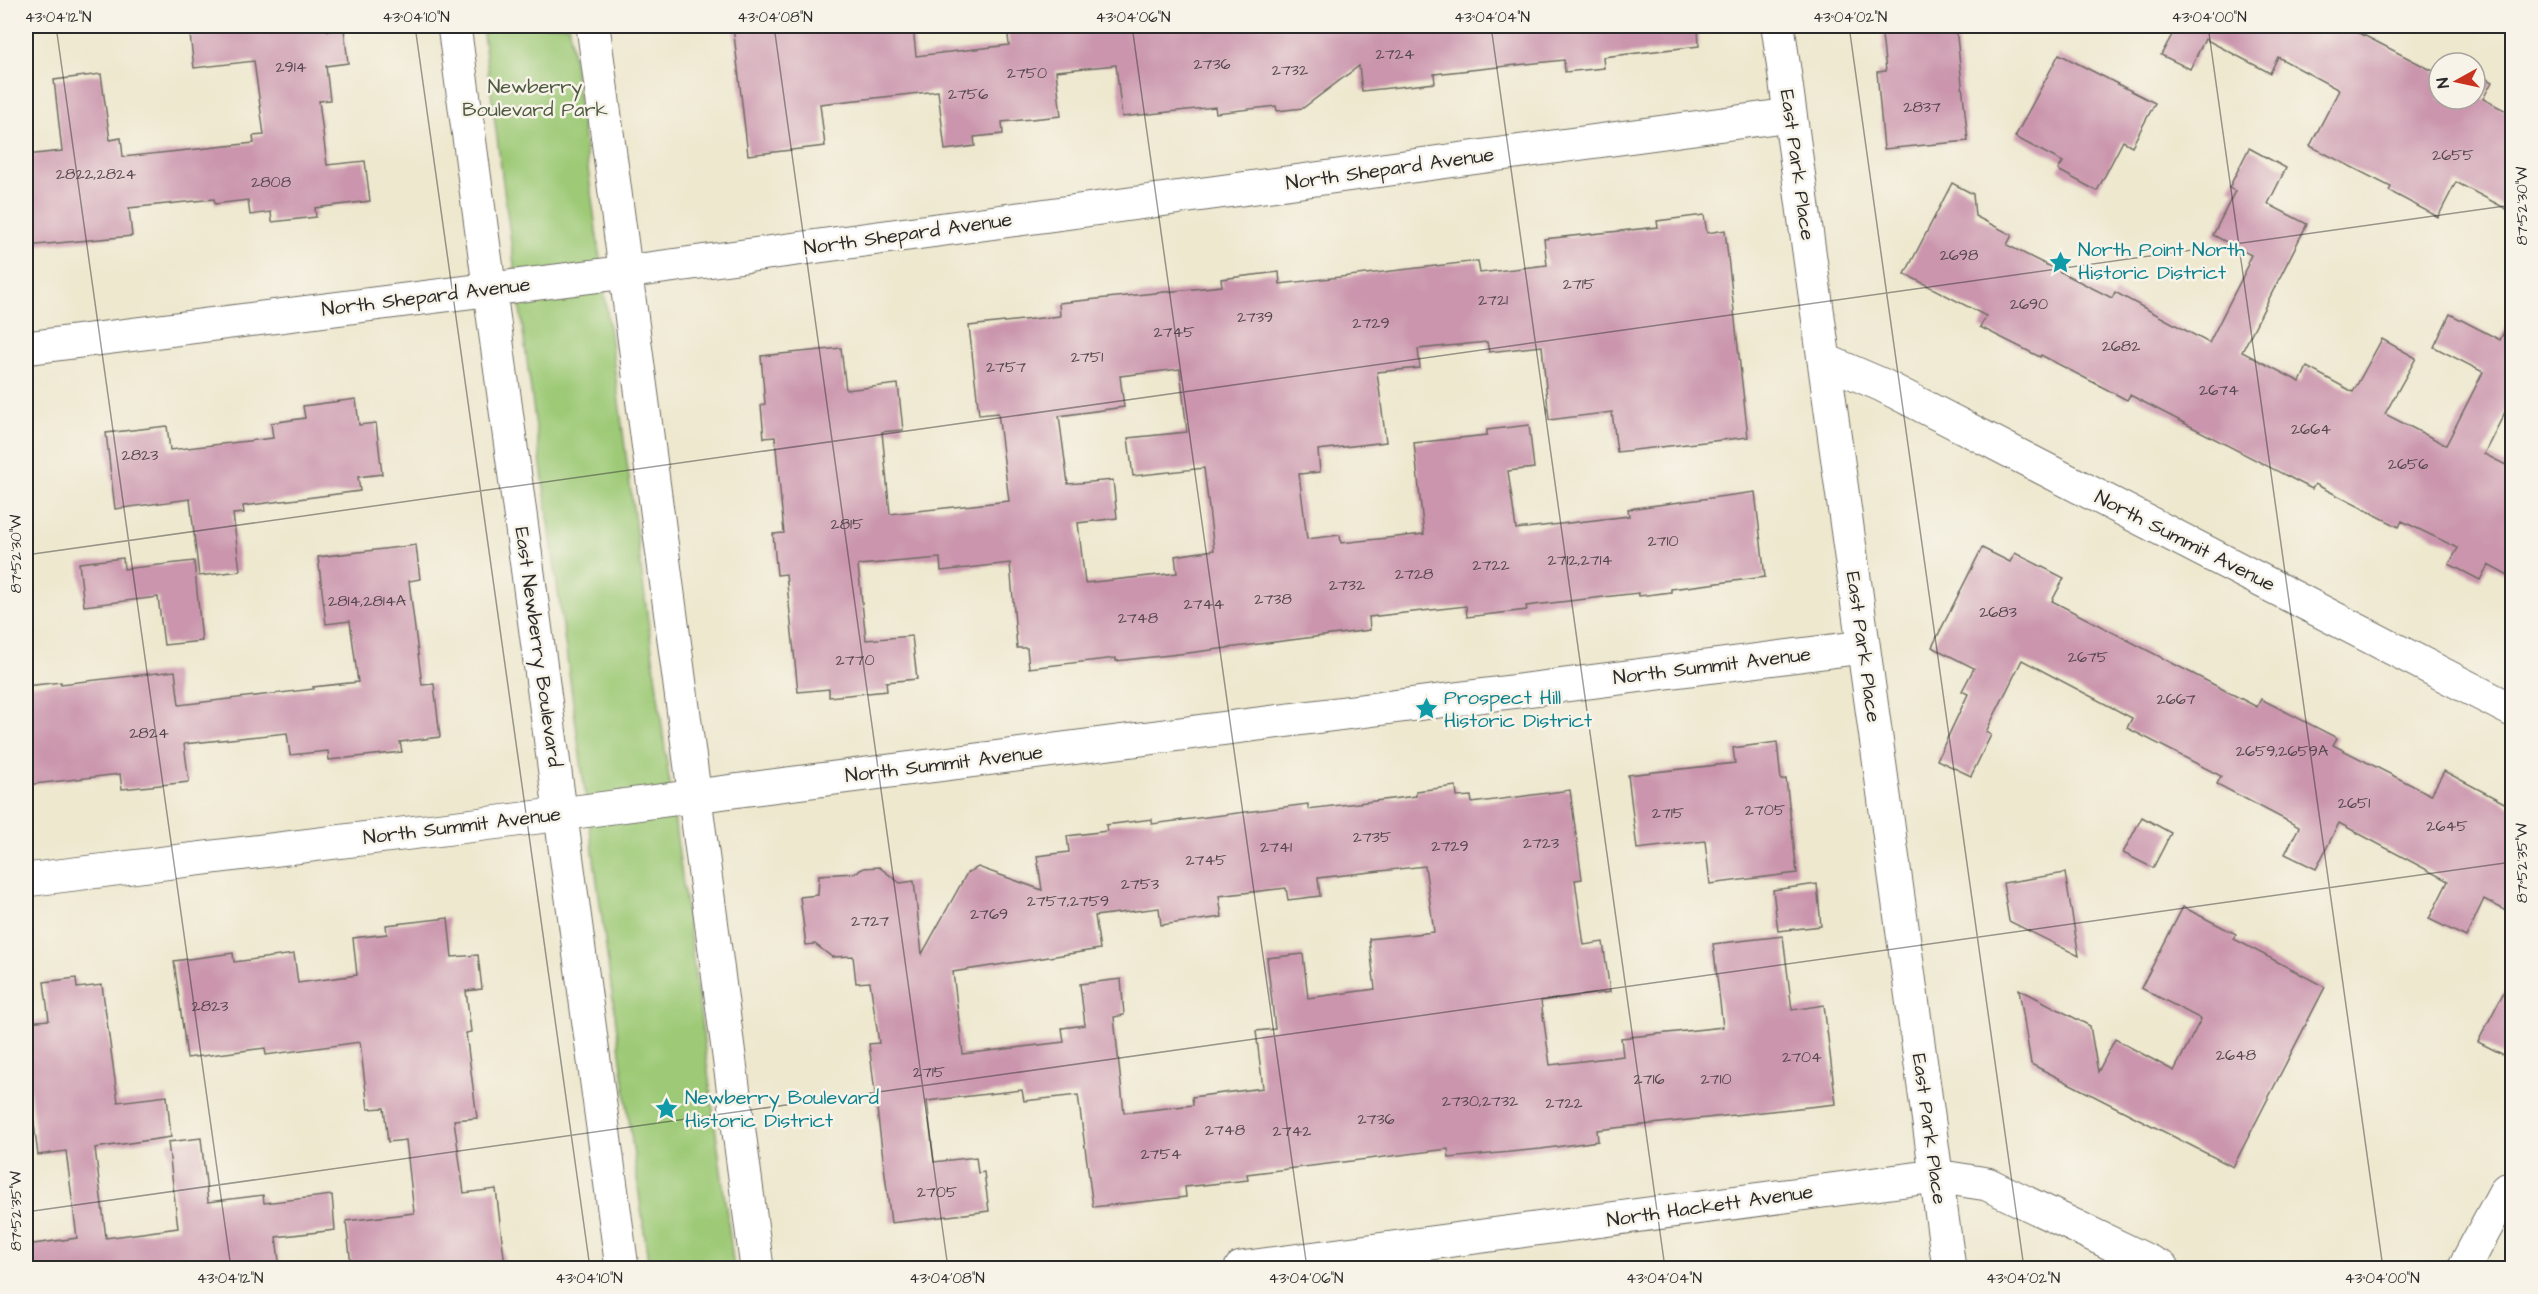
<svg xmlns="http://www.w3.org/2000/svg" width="2538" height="1294" font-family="'Architects Daughter',sans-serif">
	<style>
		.green { fill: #9eca77; stroke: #647a51; stroke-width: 1.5 }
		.building { fill: #cb96ad; fill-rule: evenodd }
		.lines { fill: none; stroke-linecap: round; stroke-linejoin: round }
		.minor-casing { stroke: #6f6d64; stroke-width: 35 }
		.minor { stroke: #fff; stroke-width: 33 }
		.ticks { fill: none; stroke: #2b2b2b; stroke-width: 1.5; stroke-opacity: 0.45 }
		.labels { text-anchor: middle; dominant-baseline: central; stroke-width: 5; stroke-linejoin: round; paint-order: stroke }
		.number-label { font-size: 16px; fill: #53464c }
		.park-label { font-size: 20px; fill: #4e5b42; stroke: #f7f3e8 }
		.street-label { font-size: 20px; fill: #2b2b2b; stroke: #f7f3e8 }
		.culture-label { font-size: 20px; fill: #0d838f; stroke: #f7f3e8; text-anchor: start }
		.neatline { fill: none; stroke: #2b2b2b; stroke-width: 2 }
		.ticks-label { font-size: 15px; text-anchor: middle; fill: #2b2b2b }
	</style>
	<rect width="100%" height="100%" fill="#f7f3e8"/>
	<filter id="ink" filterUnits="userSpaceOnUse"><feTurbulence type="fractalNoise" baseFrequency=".0167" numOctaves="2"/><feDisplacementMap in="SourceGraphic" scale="12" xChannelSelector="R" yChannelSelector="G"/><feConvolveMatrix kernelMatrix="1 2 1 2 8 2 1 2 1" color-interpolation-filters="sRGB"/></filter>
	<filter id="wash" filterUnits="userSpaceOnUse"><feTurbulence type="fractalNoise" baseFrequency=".008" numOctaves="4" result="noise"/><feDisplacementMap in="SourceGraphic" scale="24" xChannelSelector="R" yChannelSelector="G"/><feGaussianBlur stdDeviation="1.35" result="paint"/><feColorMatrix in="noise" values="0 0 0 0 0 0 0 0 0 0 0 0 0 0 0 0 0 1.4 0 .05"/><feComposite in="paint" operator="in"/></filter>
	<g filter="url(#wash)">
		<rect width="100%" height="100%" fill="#eee8cf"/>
		<path class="green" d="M482,26H569L734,1268H649Z"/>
		<g id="blocks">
			<g class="building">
				<path d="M189,26H327L328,31L344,29L348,63L326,66L330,100L319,101L327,165L365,161L370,201L315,208L316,217L272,222L271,212L250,215L248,200L215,204L214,199L129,208L132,236L26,246V155L62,151L54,80L101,74L110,140L121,138L123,157L254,143L253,136L264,135L254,61L194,68Z"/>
				<path d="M733,26H913L916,56L1009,45L1007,26H1698L1699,46L1603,57L1604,68L1565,72L1564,60L1434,74L1435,83L1362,91L1359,66L1303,108L1277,111L1276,106L1216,113L1215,107L1122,117L1116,65L1056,71L1061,116L1002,122L1003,134L974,137L975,146L945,150L938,91L820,104L825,146L748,155Z"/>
				<path d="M2177,26H2346L2439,74V99H2475V72L2492,82L2483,99L2512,114V212L2456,182L2438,217L2389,191L2391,187L2310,146L2339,90L2278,57L2270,73L2205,39L2190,69L2161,55Z"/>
				<path d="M1956,27L1968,141L1884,149L1877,72L1886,71L1882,35Z"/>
				<path d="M2059,54L2155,103L2132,146L2123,141L2097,191L2058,170L2063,162L2015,137Z"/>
				<path d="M2249,148L2286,168L2268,204L2307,224L2242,352L2300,382L2307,367L2353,392L2382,339L2416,358L2385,414L2446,445L2483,372L2434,347L2450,314L2500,340L2512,315V398L2484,454L2512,468V578L2488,565L2480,580L2449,564L2458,548L2402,521L2399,527L2315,484L2312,489L2130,395L2127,400L2041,355L2040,357L1980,327L1986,316L1905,274L1952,183L1973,194L1975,216L2012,235L2007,245L2112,298L2115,292L2209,343L2249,264L2247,263L2251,255L2213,235L2235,191L2229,188Z"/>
				<path d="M1704,215L1707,233L1725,230L1748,437L1617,452L1612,412L1549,420L1542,346L1489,352L1487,342L1418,349L1420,368L1377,372L1386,442L1318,450L1320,472L1299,474L1307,539L1340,535L1341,543L1424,534L1414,443L1487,435V430L1529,425L1534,468L1508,471L1516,529L1629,516L1628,509L1755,492L1765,577L1671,589V592L1639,596L1638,593L1526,606L1527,610L1467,617L1466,606L1369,617L1370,630L1188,653L1116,661V658L1029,668L1027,648H1017L1010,563L941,571L940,558L858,565L866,640L912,636L917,679L886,682L887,691L829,697V689L798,692L786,574L777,575L773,534L784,533L775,437L764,438L761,405L765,404L761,356L841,348L846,390L898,384L903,430L882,432L890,514L1009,501L998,413L979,415L969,326L1060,316L1059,303L1222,286L1221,279L1279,272L1280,284L1478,261L1480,273L1547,265L1544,239L1658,227L1657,221ZM1180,369L1187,432L1128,438L1133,476L1204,468L1214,550L1175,556L1177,573L1085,583L1078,523L1117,518L1113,480L1068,484L1059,416L1124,407L1120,376Z"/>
				<path d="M356,399L359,425L376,423L382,474L358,477L360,491L243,506L244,513L233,514L240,571L199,576L190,499L115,509L106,433L167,426L170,450L273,438L271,423L305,418L303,406Z"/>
				<path d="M416,545L420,579L409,581L422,685L434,684L440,737L400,742L402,752L329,760L328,751L290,755L287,733L184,744L189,782L122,789L120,774L26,785V686L61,682V684L175,671L179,705L314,689L313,687L358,682L350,621L326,624L318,557Z"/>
				<path d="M1982,548L2010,562L2015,553L2064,578L2052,601L2257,707L2261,699L2337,738L2333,745L2431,795L2444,771L2512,807V914L2484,899L2466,937L2429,919L2448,881L2339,823L2316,869L2285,854L2299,827L2217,784L2221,776L2127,728L2132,718L2022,660L1986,732L1991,735L1971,776L1937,760L1968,694L1962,691L1974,668L1932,647Z"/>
				<path d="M123,558L124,569L194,561L202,641L164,645L158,597L84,606L79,563Z"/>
				<path d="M1777,742L1781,780L1786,779L1797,873L1710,884L1705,841L1637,849L1628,775L1735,763L1733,748Z"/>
				<path d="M1456,786L1457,797L1471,796L1472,803L1570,790L1582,879L1575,880L1584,945L1603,942L1610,992L1541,1001L1550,1065L1623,1056L1621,1038L1723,1027L1713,944L1783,936L1792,1010L1824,1005L1836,1104L1597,1130L1598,1141L1541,1149L1449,1158L1448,1149L1247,1174L1248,1180L1185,1187L1186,1197L1093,1207L1078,1095L1024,1101L1022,1090L927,1101L934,1162L976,1157L978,1173L984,1172L989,1211L891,1223L869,1044L879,1043L870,982L856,983L853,956L832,957L815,944L806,945L800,897L818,895L819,875L855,873L864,868L879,867L900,883L914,881L922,954L967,873L978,867L1042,890L1037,856L1069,852L1067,836L1107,831L1106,825L1152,819V824L1308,804V809L1416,796V791ZM1425,866L1434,932L1369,939L1375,989L1308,998L1303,954L1267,958L1275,1029L1256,1031L1263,1088L1192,1097L1193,1105L1124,1113L1114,1017L1124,1015L1121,979L1080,984L1085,1025L1062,1028L1064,1042L963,1054L953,972L1100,949L1095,916L1159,908L1161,925L1222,917L1219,896L1286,888L1288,900L1320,896L1318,878Z"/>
				<path d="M2142,817L2171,833L2153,868L2123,853Z"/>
				<path d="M2065,873L2079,956L2009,921L2003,883Z"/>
				<path d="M1817,884L1821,926L1778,931L1773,890Z"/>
				<path d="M2183,907L2236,934L2234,939L2325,987L2233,1167L2031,1064L2019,989L2090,1026L2098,1072L2115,1039L2174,1071L2201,1019L2141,988Z"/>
				<path d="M448,918L452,957L478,955L482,989L466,991L471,1032L466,1033L477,1118L454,1120L464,1193L496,1189L505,1265L474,1269H367V1263L351,1265L346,1221L414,1213L406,1140L388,1142L384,1108L368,1109L360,1042L266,1055L265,1048L187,1058L174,961L233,953L234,962L294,954L298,983L357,975L353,938L387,934L386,925Z"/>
				<path d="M2512,976V1059L2478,1042Z"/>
				<path d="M76,978L77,988L102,985L118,1102L167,1096L171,1137L95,1148L106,1238L178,1228L168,1142L201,1138L208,1202L263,1195L264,1203L332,1195L335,1230L276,1237L280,1269H26V1245L77,1238L66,1151L38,1155L28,1077H26V1022L49,1020L44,982Z"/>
			</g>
		</g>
	</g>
	<g filter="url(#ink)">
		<use href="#blocks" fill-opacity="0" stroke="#6f6d64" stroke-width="1.5"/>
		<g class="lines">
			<defs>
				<g id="minor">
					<path d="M454,26L622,1268"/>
					<path d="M593,26L757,1268"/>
					<path d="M1778,26L1949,1268"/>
					<path d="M26,348L626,272L1790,115"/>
					<path d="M1824,360L1882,385L2512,710"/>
					<path d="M26,880L508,821L741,790L1863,647"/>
					<path d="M1241,1268L1936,1176L1987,1184L2162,1268"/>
					<path d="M2464,1268L2506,1190"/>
				</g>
			</defs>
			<use href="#minor" class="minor-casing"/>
			<use href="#minor" class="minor"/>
		</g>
	</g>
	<path class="ticks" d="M56,26L231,1268M415,26L590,1268M774,26L948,1268M1132,26L1307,1268M1491,26L1665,1268M1849,26L2024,1268M2208,26L2383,1268M26,555L2512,205M26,1212L2512,862"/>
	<defs>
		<symbol id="sight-bare" viewBox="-9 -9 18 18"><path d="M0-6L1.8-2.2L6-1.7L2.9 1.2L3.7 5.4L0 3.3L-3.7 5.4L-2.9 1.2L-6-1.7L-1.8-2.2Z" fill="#0f9aa8" stroke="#f7f3e8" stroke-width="2.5" paint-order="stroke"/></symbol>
	</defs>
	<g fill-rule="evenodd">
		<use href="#sight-bare" x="2044" y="246" width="33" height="33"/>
		<use href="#sight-bare" x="1410" y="692" width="33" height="33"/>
		<use href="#sight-bare" x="650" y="1092" width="33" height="33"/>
	</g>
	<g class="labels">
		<g class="number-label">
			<text x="1395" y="54">2724</text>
			<text x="1212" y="64">2736</text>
			<text x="291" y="67">2914</text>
			<text x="1290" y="70">2732</text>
			<text x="1027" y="73">2750</text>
			<text x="968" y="94">2756</text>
			<text x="1922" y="107">2837</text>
			<text x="2453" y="155">2655</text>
			<text x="96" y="174">2822,2824</text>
			<text x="271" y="182">2808</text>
			<text x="1959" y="255">2698</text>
			<text x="1579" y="284">2715</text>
			<text x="1493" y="300">2721</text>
			<text x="2029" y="304">2690</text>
			<text x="1255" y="317">2739</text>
			<text x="1371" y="323">2729</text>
			<text x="1174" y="332">2745</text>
			<text x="2121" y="346">2682</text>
			<text x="1087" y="357">2751</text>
			<text x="1006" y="367">2757</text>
			<text x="2219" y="390">2674</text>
			<text x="2311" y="429">2664</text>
			<text x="140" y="455">2823</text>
			<text x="2408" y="464">2656</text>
			<text x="847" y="524">2815</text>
			<text x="1663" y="541">2710</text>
			<text x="1580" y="560">2712,2714</text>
			<text x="1491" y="565">2722</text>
			<text x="1414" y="574">2728</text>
			<text x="1347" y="585">2732</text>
			<text x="1273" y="599">2738</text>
			<text x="367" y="601">2814,2814A</text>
			<text x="1204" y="604">2744</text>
			<text x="1998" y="612">2683</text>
			<text x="1138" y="618">2748</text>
			<text x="2088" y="657">2675</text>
			<text x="855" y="660">2770</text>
			<text x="2176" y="699">2667</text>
			<text x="149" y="733">2824</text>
			<text x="2282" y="751">2659,2659A</text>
			<text x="2354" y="803">2651</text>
			<text x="1765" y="810">2705</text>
			<text x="1668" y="813">2715</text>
			<text x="2447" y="826">2645</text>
			<text x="1372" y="837">2735</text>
			<text x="1541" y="843">2723</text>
			<text x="1450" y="846">2729</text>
			<text x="1276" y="847">2741</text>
			<text x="1206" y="860">2745</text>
			<text x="1140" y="884">2753</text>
			<text x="1068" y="901">2757,2759</text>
			<text x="989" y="914">2769</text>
			<text x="870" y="921">2727</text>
			<text x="210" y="1006">2823</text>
			<text x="2236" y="1055">2648</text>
			<text x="1802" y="1057">2704</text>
			<text x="929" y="1072">2715</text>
			<text x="1649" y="1079">2716</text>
			<text x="1716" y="1079">2710</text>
			<text x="1480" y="1101">2730,2732</text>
			<text x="1564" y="1103">2722</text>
			<text x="1376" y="1119">2736</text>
			<text x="1225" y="1130">2748</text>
			<text x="1292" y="1131">2742</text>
			<text x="1161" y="1154">2754</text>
			<text x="937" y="1192">2705</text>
		</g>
		<g class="park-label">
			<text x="535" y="87">Newberry<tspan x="535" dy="23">Boulevard Park</tspan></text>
		</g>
		<g class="street-label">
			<text transform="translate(1797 165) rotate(82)">East Park Place</text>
			<text transform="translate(1390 169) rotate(-8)">North Shepard Avenue</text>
			<text transform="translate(908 234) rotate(-8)">North Shepard Avenue</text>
			<text transform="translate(426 297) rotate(-7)">North Shepard Avenue</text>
			<text transform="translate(2185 541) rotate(27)">North Summit Avenue</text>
			<text transform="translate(538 647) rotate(82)">East Newberry Boulevard</text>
			<text transform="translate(1863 647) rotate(82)">East Park Place</text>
			<text transform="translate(1712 666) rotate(-7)">North Summit Avenue</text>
			<text transform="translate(944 764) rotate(-7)">North Summit Avenue</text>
			<text transform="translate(462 826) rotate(-7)">North Summit Avenue</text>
			<text transform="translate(1929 1129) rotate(82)">East Park Place</text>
			<text transform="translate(1710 1206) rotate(-8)">North Hackett Avenue</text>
		</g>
		<g class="culture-label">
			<text x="2078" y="250">North Point North<tspan x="2078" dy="23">Historic District</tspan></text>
			<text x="1444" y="698">Prospect Hill<tspan x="1444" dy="23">Historic District</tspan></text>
			<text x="685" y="1098">Newberry Boulevard<tspan x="685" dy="23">Historic District</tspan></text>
		</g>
	</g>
	<rect width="2538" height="1294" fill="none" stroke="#f7f3e8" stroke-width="66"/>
	<g transform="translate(2457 81) rotate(262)"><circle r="28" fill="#f7f3e8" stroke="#a5a39c" stroke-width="1.5"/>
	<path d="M0-4.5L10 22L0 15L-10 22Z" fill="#c8321e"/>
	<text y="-9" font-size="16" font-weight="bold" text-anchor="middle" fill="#2b2b2b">N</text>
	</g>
	<rect x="33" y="33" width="2472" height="1228" class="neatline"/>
	<g class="ticks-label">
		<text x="58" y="22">43°04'12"N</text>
		<text x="416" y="22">43°04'10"N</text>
		<text x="775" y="22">43°04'08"N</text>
		<text x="1133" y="22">43°04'06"N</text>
		<text x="1492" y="22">43°04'04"N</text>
		<text x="1850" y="22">43°04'02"N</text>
		<text x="2209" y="22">43°04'00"N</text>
		<text transform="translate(2522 206) rotate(-90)" y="5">87°52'30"W</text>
		<text transform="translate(16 554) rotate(-90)" y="5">87°52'30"W</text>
		<text transform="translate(2522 863) rotate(-90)" y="5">87°52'35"W</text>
		<text transform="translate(16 1211) rotate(-90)" y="5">87°52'35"W</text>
		<text x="230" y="1283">43°04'12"N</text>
		<text x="589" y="1283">43°04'10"N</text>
		<text x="947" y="1283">43°04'08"N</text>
		<text x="1306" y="1283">43°04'06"N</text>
		<text x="1664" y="1283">43°04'04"N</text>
		<text x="2023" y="1283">43°04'02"N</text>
		<text x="2382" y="1283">43°04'00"N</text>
	</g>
</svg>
